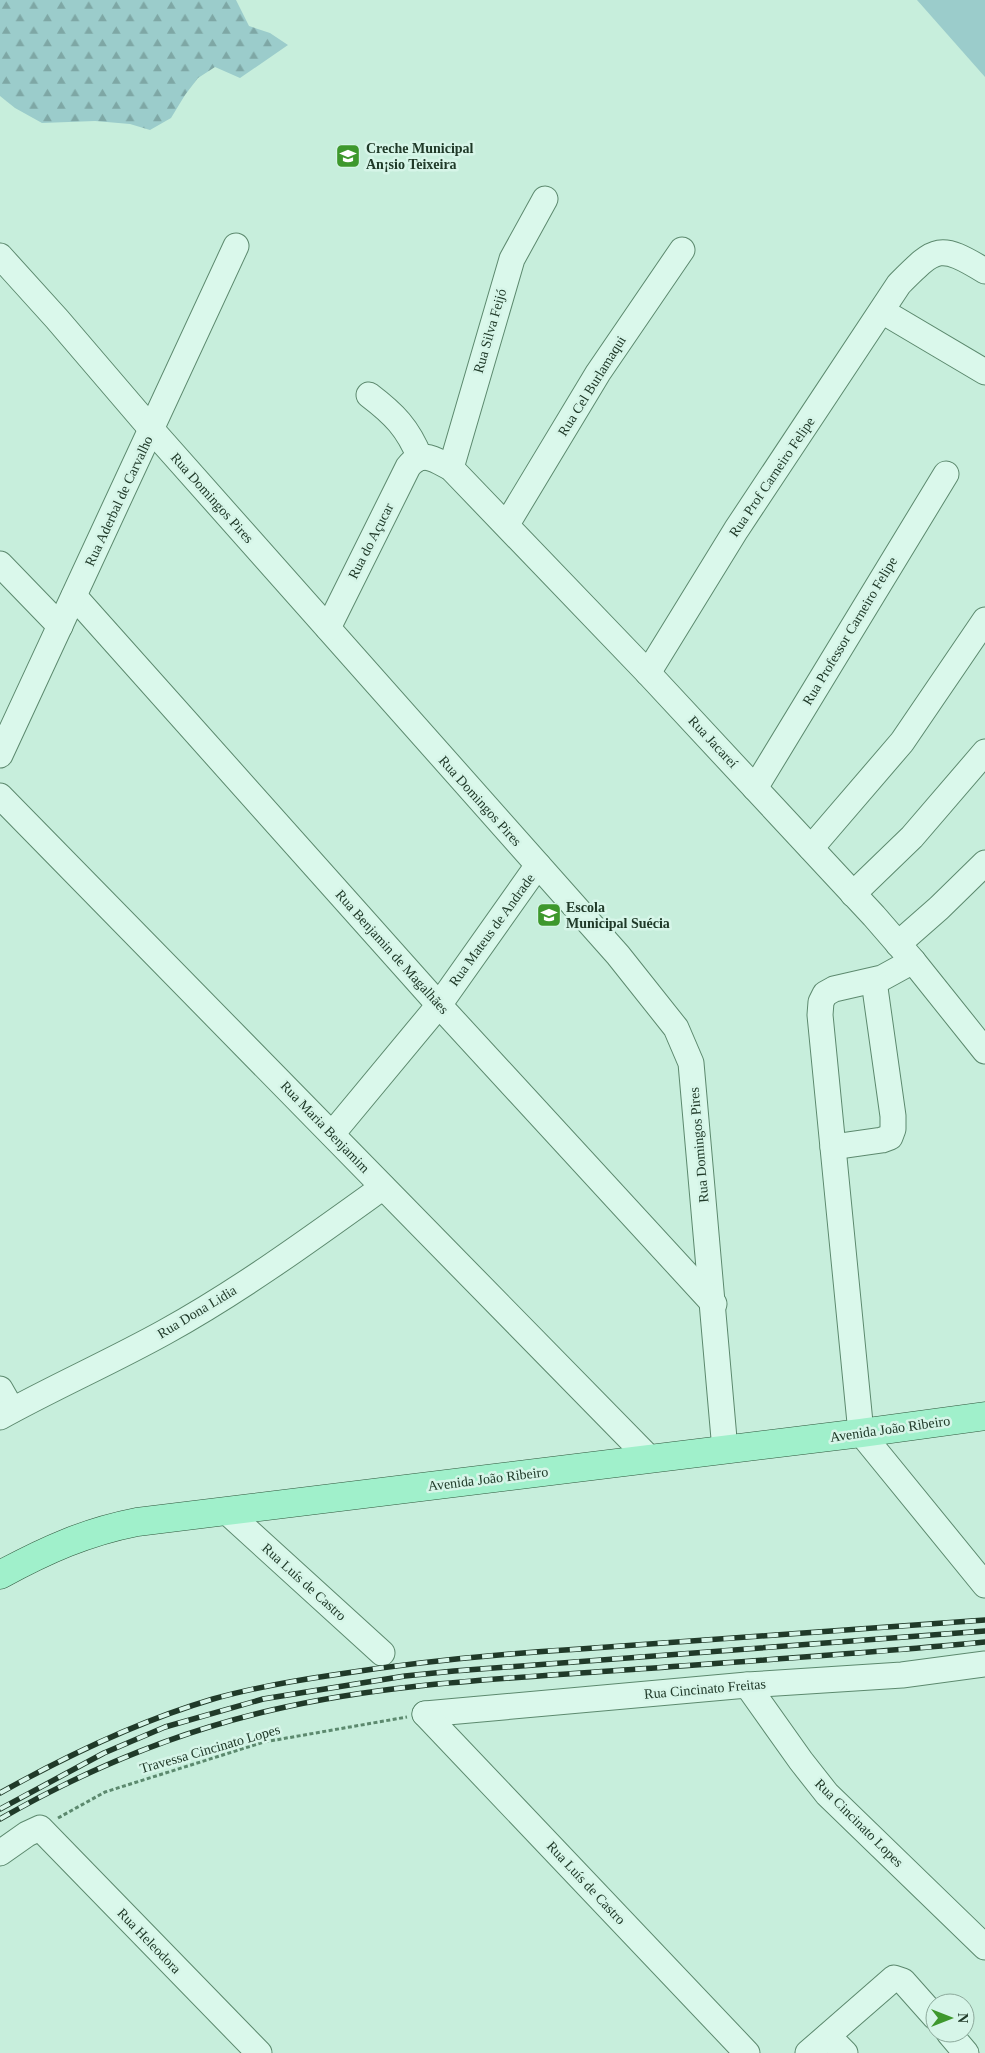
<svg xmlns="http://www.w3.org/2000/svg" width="985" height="2053" font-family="'Times New Roman',serif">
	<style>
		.grass { fill: #9bcccb }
		.forest { fill: url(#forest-firs) }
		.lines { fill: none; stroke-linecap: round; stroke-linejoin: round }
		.minor-casing { stroke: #5c896e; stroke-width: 27 }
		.major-casing { stroke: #30573d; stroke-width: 29 }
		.path { stroke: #5c896e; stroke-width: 3; stroke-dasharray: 4 2.5; stroke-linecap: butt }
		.minor { stroke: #daf8eb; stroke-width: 25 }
		.major { stroke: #a0f0cb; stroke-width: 28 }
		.rail-casing { stroke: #203a29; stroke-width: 5.5 }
		.rail { stroke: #d6f5e8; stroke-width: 4; stroke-dasharray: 11; stroke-linecap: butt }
		.labels { text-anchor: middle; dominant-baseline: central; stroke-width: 5; stroke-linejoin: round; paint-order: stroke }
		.poi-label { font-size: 14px; font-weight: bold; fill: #203a29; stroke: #d6f5e8; text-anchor: start }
		.street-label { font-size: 14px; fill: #203a29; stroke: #d6f5e8 }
	</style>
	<defs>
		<pattern id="forest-firs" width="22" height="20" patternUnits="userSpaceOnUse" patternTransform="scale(1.25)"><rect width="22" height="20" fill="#9bcccb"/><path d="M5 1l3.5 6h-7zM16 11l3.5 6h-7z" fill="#7ea7a5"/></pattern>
	</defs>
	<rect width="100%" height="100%" fill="#c7eedc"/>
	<path class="grass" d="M917,0H985V77Z"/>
	<path class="forest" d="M0,0H236L249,26L270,33L288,45L240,78L215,67L198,78L185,95L171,118L150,130L130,124L95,121L42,123L15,108L0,96Z"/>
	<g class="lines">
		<defs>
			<g id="minor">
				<path d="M0,256L57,319L152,430L618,955L676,1028L691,1063L725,1450"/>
				<path d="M882,311L985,372"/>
				<path d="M369,395C394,414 408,428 420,458"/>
				<path d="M451,468L512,259L545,199"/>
				<path d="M507,524L598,373L682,250"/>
				<path d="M0,564L60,626"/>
				<path d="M74,596L439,1005L714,1304"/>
				<path d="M328,628L408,467C422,449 435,460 451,468L648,673L874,916L913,961L985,1051"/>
				<path d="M648,673L736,530L899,284C936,247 939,243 985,271"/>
				<path d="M0,755L236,246"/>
				<path d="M755,788L946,474"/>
				<path d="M0,796L650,1459"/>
				<path d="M811,848L902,742L985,620"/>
				<path d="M853,894L912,837L985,752"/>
				<path d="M898,944L939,908L985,863"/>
				<path d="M913,961L882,978L834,989L825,994L821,1002L820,1015L861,1433L985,1585"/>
				<path d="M332,1134L439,1005L538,865"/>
				<path d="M833,1147L882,1140L890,1137L893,1129V1116L874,981"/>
				<path d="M0,1389L12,1410"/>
				<path d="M0,1417C54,1387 111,1362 165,1332C241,1290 312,1238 383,1187"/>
				<path d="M226,1511L382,1653"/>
				<path d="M747,1685L801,1761L827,1794L985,1947"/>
				<path d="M425,1714L747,1685L902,1675L985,1664"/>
				<path d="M425,1714L747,2053"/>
				<path d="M0,1853L27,1834L40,1828L259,2053"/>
				<path d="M949,2033L966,2053"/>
				<path d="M828,2036L845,2053"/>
				<path d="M808,2053L894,1978L903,1981L935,2017"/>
			</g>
			<path id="major" d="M0,1575C46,1550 86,1532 137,1522L861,1433L985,1416"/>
		</defs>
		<use href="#minor" class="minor-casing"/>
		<use href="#major" class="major-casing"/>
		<path class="path" d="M58,1818L105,1792L264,1742L407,1717"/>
		<use href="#minor" class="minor"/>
		<use href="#major" class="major"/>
		<defs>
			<g id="rail">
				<path d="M0,1793C68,1755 139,1721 213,1699C252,1688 292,1681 333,1675C415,1662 497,1654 580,1649C715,1639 850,1630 985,1620"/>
				<path d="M0,1809L104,1753L165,1727L263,1699L405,1676L454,1671L985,1631"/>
				<path d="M0,1819C85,1770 177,1732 272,1710C383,1684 497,1679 610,1671C735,1662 860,1654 985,1642"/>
			</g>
		</defs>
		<use href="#rail" class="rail-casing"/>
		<use href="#rail" class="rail"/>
	</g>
	<defs>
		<symbol id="school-square" viewBox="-11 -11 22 22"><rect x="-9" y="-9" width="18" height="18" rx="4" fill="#3e982d" stroke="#d6f5e8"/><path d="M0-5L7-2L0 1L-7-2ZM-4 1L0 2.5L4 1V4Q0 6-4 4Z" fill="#fff"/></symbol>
	</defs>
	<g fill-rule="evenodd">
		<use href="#school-square" x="334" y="142" width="28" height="28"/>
		<use href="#school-square" x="535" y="901" width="28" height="28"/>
	</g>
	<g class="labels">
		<g class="poi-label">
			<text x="366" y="148">Creche Municipal<tspan x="366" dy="16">An¡sio Teixeira</tspan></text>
			<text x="566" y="907">Escola<tspan x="566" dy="16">Municipal Suécia</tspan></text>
		</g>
		<g class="street-label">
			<text transform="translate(490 331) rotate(-74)">Rua Silva Feijó</text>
			<text transform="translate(592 386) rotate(-58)">Rua Cel Burlamaqui</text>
			<text transform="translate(772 477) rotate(-56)">Rua Prof Carneiro Felipe</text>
			<text transform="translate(212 498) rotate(48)">Rua Domingos Pires</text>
			<text transform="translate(119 501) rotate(-65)">Rua Aderbal de Carvalho</text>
			<text transform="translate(371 541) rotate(-63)">Rua do Açucar</text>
			<text transform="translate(850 631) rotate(-59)">Rua Professor Carneiro Felipe</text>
			<text transform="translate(713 742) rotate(47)">Rua Jacareí</text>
			<text transform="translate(480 801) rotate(48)">Rua Domingos Pires</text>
			<text transform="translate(492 930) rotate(-54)">Rua Mateus de Andrade</text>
			<text transform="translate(392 952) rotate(48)">Rua Benjamin de Magalhães</text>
			<text transform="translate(325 1127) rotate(46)">Rua Maria Benjamim</text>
			<text transform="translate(699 1145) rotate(-95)">Rua Domingos Pires</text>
			<text transform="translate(197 1312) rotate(-31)">Rua Dona Lidia</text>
			<text transform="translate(890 1429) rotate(-8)">Avenida João Ribeiro</text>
			<text transform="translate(488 1479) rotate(-7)">Avenida João Ribeiro</text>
			<text transform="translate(304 1582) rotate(42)">Rua Luís de Castro</text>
			<text transform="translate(705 1689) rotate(-5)">Rua Cincinato Freitas</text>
			<text transform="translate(210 1749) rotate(-16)">Travessa Cincinato Lopes</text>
			<text transform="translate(859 1823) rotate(45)">Rua Cincinato Lopes</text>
			<text transform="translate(586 1883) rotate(47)">Rua Luís de Castro</text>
			<text transform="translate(149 1941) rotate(46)">Rua Heleodora</text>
		</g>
	</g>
	<g transform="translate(950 2018) rotate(90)"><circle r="24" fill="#d6f5e8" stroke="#8daa9c"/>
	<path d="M0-4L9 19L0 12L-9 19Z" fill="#3e982d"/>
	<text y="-8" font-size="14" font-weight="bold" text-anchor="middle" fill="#203a29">N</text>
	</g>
</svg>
